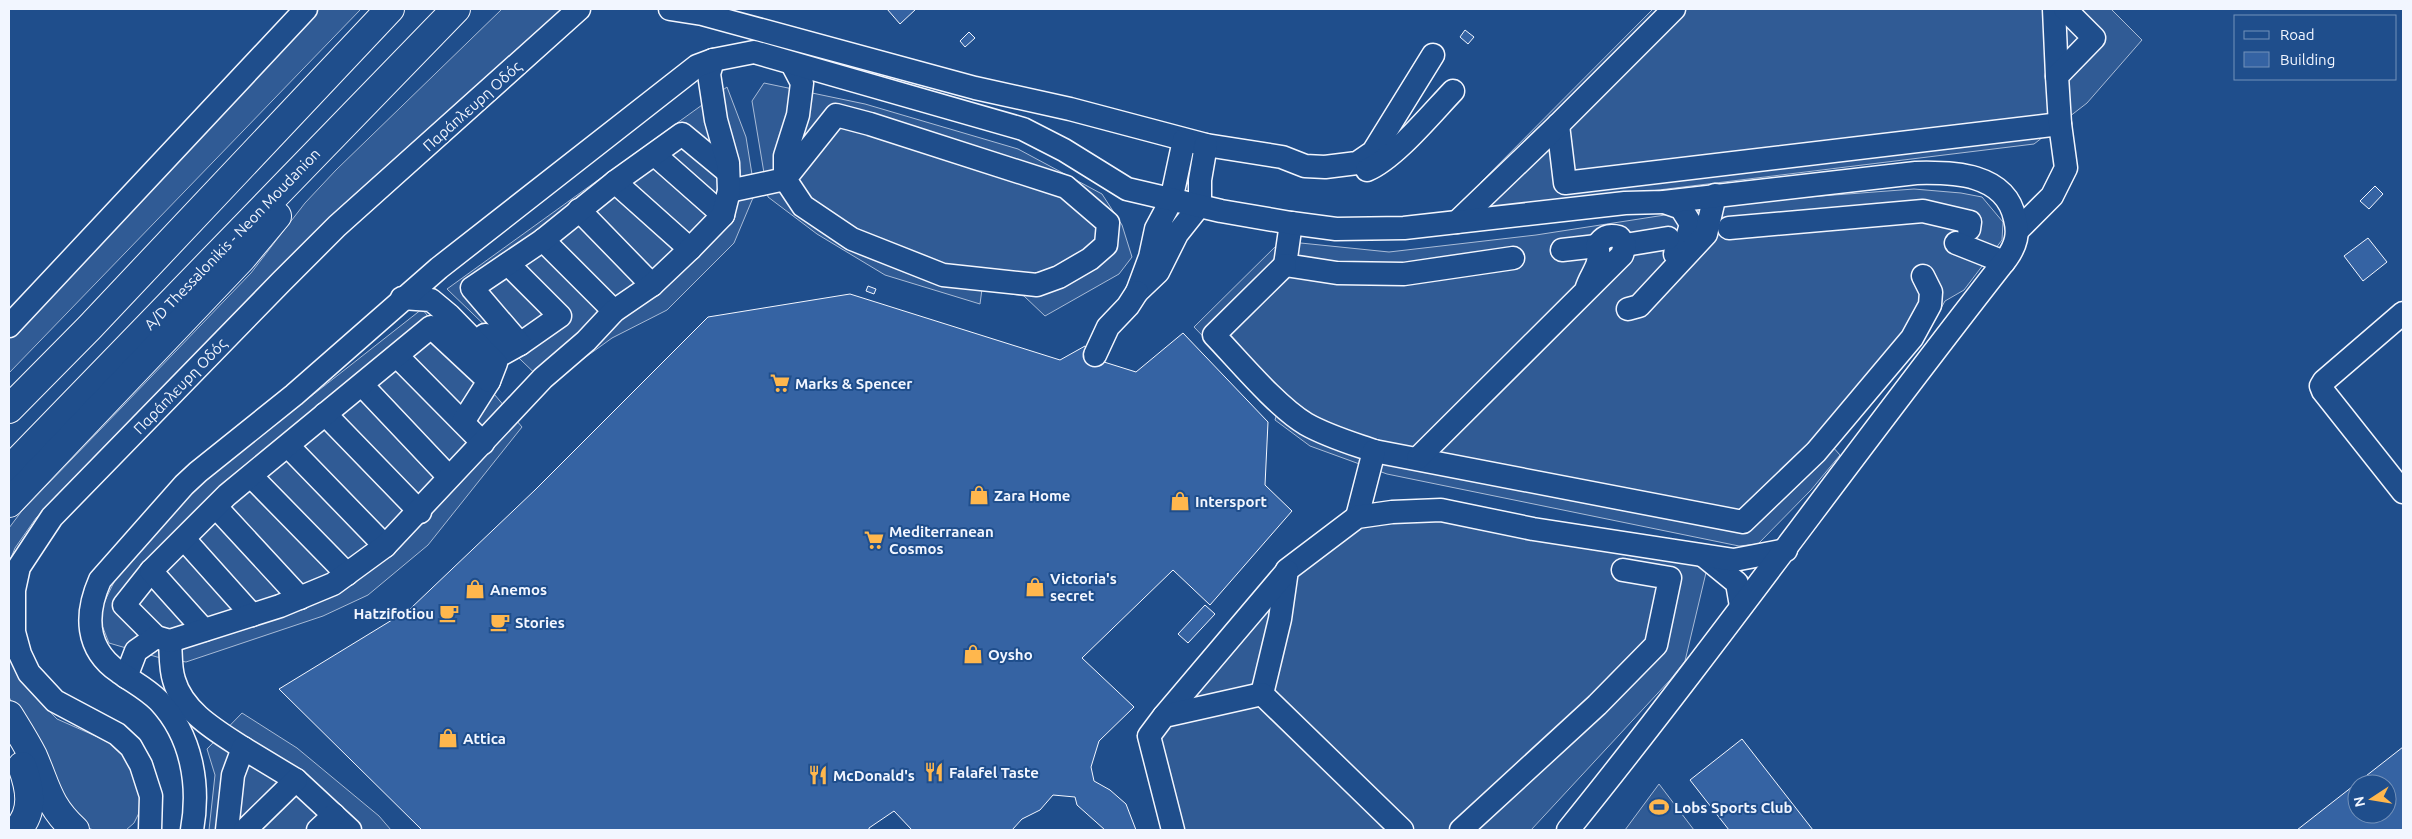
<svg xmlns="http://www.w3.org/2000/svg" width="2412" height="839" font-family="Ubuntu,sans-serif">
	<style>
		.built { fill: #305b95; stroke: #a8bbd7 }
		.building { fill: #3563a3; stroke: #f2f6ff; fill-rule: evenodd }
		.lines { fill: none; stroke-linecap: round; stroke-linejoin: round }
		.minor-casing { stroke: #f2f6ff; stroke-width: 25 }
		.highway-casing { stroke: #f2f6ff; stroke-width: 30 }
		.minor { stroke: #1f4e8c; stroke-width: 22 }
		.highway { stroke: #1f4e8c; stroke-width: 28 }
		.labels { text-anchor: middle; dominant-baseline: central; stroke-width: 4; stroke-linejoin: round; paint-order: stroke }
		.street-label { font-size: 15px; fill: #f2f6ff; stroke: #1f4e8c }
		.poi-label { font-size: 15px; font-weight: bold; fill: #f2f6ff; stroke: #1f4e8c; text-anchor: start }
	</style>
	<rect width="100%" height="100%" fill="#1f4e8c"/>
	<g class="built">
		<path d="M318,9H361L9,373V336Z"/>
		<path d="M502,9H562L437,121L229,319L36,518L15,548L9,563V528L21,512L251,273L305,203L336,170Z"/>
		<path d="M1653,9H2111L2142,40L2087,103L2034,144L1487,211L1481,182Z"/>
		<path d="M764,83L865,104L1018,149L1102,194L1122,225L1132,257L1119,274L1045,316L1024,296L982,289L980,304L885,275L817,234L768,197L752,101Z"/>
		<path d="M727,87L746,137L755,193L734,243L667,310L612,338L547,385L447,289Z"/>
		<path d="M1914,189L1961,193L1982,197L2003,222L2002,240L1964,290L1945,301L1925,337L1871,405L1831,445L1840,455L1811,490L1758,544L1739,546L1387,474L1310,446L1275,420L1277,413L1194,327L1281,241L1389,252L1536,235L1710,208L1808,197Z"/>
		<path d="M422,309L522,427L428,545L368,595L323,616L186,662L157,657L109,643L98,615L116,578L193,489Z"/>
		<path d="M1396,513L1709,560L1685,661L1670,680L1531,830H1162L1137,735L1297,553Z"/>
		<path d="M9,654L25,686L57,719L109,742L124,753L142,793L140,811L134,823L126,830H93L77,822L9,697Z"/>
		<path d="M242,713L297,748L379,816L391,830H209L215,775L207,749Z"/>
		<path d="M1659,784L1694,830H1625Z"/>
	</g>
	<g class="building">
		<path d="M887,9H916L900,24Z"/>
		<path d="M1465,30L1474,37L1468,44L1460,37Z"/>
		<path d="M969,32L975,38L965,47L960,41Z"/>
		<path d="M2375,186L2383,194L2369,209L2360,201Z"/>
		<path d="M2368,238L2387,262L2363,281L2344,256Z"/>
		<path d="M868,286L876,289L874,294L866,291Z"/>
		<path d="M850,294L1060,360L1085,346L1104,362L1136,372L1183,333L1268,422L1265,485L1292,511L1210,605L1173,570L1082,658L1134,707L1099,741L1091,767L1094,781L1110,790L1126,804L1136,830H1105L1077,805L1075,797L1053,795L1040,810L1022,819L1012,830H912L894,811L869,828V830H422L279,689L410,609L535,490L708,317Z"/>
		<path d="M1205,605L1215,614L1188,643L1178,634Z"/>
		<path d="M1742,739L1813,830H1729L1690,780Z"/>
		<path d="M2403,747V830H2297ZM2357,784H2387V814H2357Z"/>
	</g>
	<g class="lines">
		<defs>
			<g id="minor">
				<path d="M670,9L702,14L975,88L1070,109L1206,145L1282,157L1305,166L1325,167L1357,163L1373,152L1433,55"/>
				<path d="M2054,9L2057,76"/>
				<path d="M1558,125L1565,183L2060,124"/>
				<path d="M1184,140L1171,201L1156,229L1150,257L1137,292L1158,272L1177,234L1200,205V180L1206,145"/>
				<path d="M655,155L723,215"/>
				<path d="M1367,170C1395,158 1431,114 1453,91"/>
				<path d="M615,182L690,249"/>
				<path d="M729,191L785,179L836,115L870,124L1066,187L1108,223L1106,245L1090,259L1059,277L1037,285L943,275L852,239L803,206L785,179V156L798,115L802,83L792,64"/>
				<path d="M1664,202L1681,208L1691,224L1686,242L1675,254"/>
				<path d="M579,210L652,285"/>
				<path d="M1457,222L1558,125L1674,9"/>
				<path d="M1291,223L1285,265L1337,273L1404,274L1513,258"/>
				<path d="M1729,228L1923,211L1970,222L1969,229"/>
				<path d="M2018,230L2052,196L2066,168L2060,124L2057,76L2094,38L2065,9"/>
				<path d="M543,240L614,311"/>
				<path d="M1956,243L2004,262"/>
				<path d="M1625,245L1668,238"/>
				<path d="M1562,250L1597,246"/>
				<path d="M508,264L560,316L520,344"/>
				<path d="M1285,265L1214,335C1239,361 1276,406 1306,424C1327,436 1351,443 1374,451L1743,522L1816,452L1912,338L1930,305L1931,292L1923,276"/>
				<path d="M1628,309L1639,306L1706,234L1715,195"/>
				<path d="M2403,313L2324,381L2321,386L2323,391L2403,492"/>
				<path d="M9,326L306,9"/>
				<path d="M485,335L502,354L520,344L472,288L543,240L615,182L682,134L728,172"/>
				<path d="M1095,355L1108,327L1128,306L1137,292"/>
				<path d="M397,356L483,443"/>
				<path d="M362,385L449,477"/>
				<path d="M325,414L420,512"/>
				<path d="M463,422L489,381"/>
				<path d="M288,446L385,546"/>
				<path d="M1418,458L1622,255L1625,245L1619,237C1608,234 1603,237 1597,246C1603,266 1591,272 1586,290"/>
				<path d="M251,476L347,574"/>
				<path d="M216,507L300,598"/>
				<path d="M1357,517L1374,451"/>
				<path d="M184,539L252,615"/>
				<path d="M1704,556L1737,583L1741,606"/>
				<path d="M151,571L124,605L156,637"/>
				<path d="M204,630L151,571L227,495L431,327L489,381L496,363L449,315L431,300L402,298"/>
				<path d="M170,641C171,653 170,668 174,680C183,712 217,731 243,748"/>
				<path d="M126,677L136,651L156,637L170,641L280,606L333,584L385,546L543,378L586,341L614,311L652,285L690,249L723,215L729,191L728,163L716,120L709,74L713,60"/>
				<path d="M1262,694L1280,619L1287,570L1357,517L1392,512L1441,510L1533,529L1734,560L1786,550"/>
				<path d="M1262,694L1402,830"/>
				<path d="M1164,716L1287,571"/>
				<path d="M150,830L151,796L141,765L131,747L117,734L55,701L29,673L20,654L14,632V590L19,567L52,517L281,282L337,226L579,9"/>
				<path d="M192,830C200,785 192,736 159,701C147,689 133,682 119,672C85,649 85,614 100,580L184,485L198,472L294,395L439,268L697,66L713,60L754,52L1023,129L1064,150L1127,189L1221,211L1291,223L1336,229L1404,228L1625,203L1664,202L1916,173C1953,172 2006,173 2015,219C2019,234 2016,245 2007,258C1858,447 1719,643 1568,830"/>
				<path d="M227,830L233,775L243,748L296,780L350,830"/>
				<path d="M245,830L296,780"/>
				<path d="M318,830L334,815"/>
				<path d="M1173,830L1149,736L1164,716L1262,694"/>
				<path d="M1461,830L1597,705L1656,645L1670,578L1623,570"/>
			</g>
			<g id="highway">
				<path d="M9,409L89,328L390,9"/>
				<path d="M9,470L456,9"/>
				<path d="M9,503L242,258L277,216"/>
				<path d="M9,715C17,728 26,742 33,756C47,788 48,805 75,830"/>
				<path d="M17,830C35,811 30,788 22,766"/>
			</g>
		</defs>
		<use href="#minor" class="minor-casing"/>
		<use href="#highway" class="highway-casing"/>
		<use href="#minor" class="minor"/>
		<use href="#highway" class="highway"/>
	</g>
	<defs>
		<symbol id="supermarket-bare" viewBox="-9 -9 18 18"><path d="M-6-5.5h2.5l.6 2H6L4.5 2H-2.5L-4.4-4H-6ZM-1.5 3.2a1.3 1.3 0 1 0 .1 0ZM3 3.2a1.3 1.3 0 1 0 .1 0Z" fill="#ffb74d" stroke="#1f4e8c" stroke-width="2.5" paint-order="stroke"/></symbol>
		<symbol id="shop-bare" viewBox="-9 -9 18 18"><path d="M-5-2.5h2.3a2.7 3.5 0 0 1 5.4 0H5L5.5 6h-11ZM-1.5-2.5h3a1.5 2.3 0 0 0-3 0Z" fill="#ffb74d" stroke="#1f4e8c" stroke-width="2.5" paint-order="stroke"/></symbol>
		<symbol id="cafe-bare" viewBox="-9 -9 18 18"><path d="M-5.5-4.5H6V0H3Q3 3.5 0 3.5H-2.5Q-5.5 3.5-5.5 0ZM3-3.2v2h1.7v-2ZM-6 4.5H4V6H-6Z" fill="#ffb74d" stroke="#1f4e8c" stroke-width="2.5" paint-order="stroke"/></symbol>
		<symbol id="restaurant-bare" viewBox="-9 -9 18 18"><path d="M-5-6h1v4h1v-4h1v4h1v-4h1v5L-1.5 .5V6h-2V.5L-5-1ZM5-6V6H3V1.5H1.5Q1.5-4 5-6Z" fill="#ffb74d" stroke="#1f4e8c" stroke-width="2.5" paint-order="stroke"/></symbol>
		<symbol id="stadium-bare" viewBox="-9 -9 18 18"><path d="M0-5a6.5 5 0 1 0 0 10a6.5 5 0 1 0 0-10ZM-3.5-1.8h7v3.6h-7Z" fill="#ffb74d" stroke="#1f4e8c" stroke-width="2.5" paint-order="stroke"/></symbol>
	</defs>
	<g fill-rule="evenodd">
		<use href="#supermarket-bare" x="766" y="369" width="28" height="28"/>
		<use href="#shop-bare" x="965" y="481" width="28" height="28"/>
		<use href="#shop-bare" x="1166" y="487" width="28" height="28"/>
		<use href="#supermarket-bare" x="860" y="526" width="28" height="28"/>
		<use href="#shop-bare" x="1021" y="573" width="28" height="28"/>
		<use href="#shop-bare" x="461" y="575" width="28" height="28"/>
		<use href="#cafe-bare" x="435" y="599" width="28" height="28"/>
		<use href="#cafe-bare" x="486" y="608" width="28" height="28"/>
		<use href="#shop-bare" x="959" y="640" width="28" height="28"/>
		<use href="#shop-bare" x="434" y="724" width="28" height="28"/>
		<use href="#restaurant-bare" x="920" y="758" width="28" height="28"/>
		<use href="#restaurant-bare" x="804" y="761" width="28" height="28"/>
		<use href="#stadium-bare" x="1645" y="793" width="28" height="28"/>
	</g>
	<g class="labels">
		<g class="street-label">
			<text transform="translate(472 106) rotate(-42)">Παράπλευρη Οδός</text>
			<text transform="translate(232 239) rotate(-46)">A/D Thessalonikis - Neon Moudanion</text>
			<text transform="translate(180 386) rotate(-46)">Παράπλευρη Οδός</text>
		</g>
		<g class="poi-label">
			<text x="795" y="383">Marks &amp; Spencer</text>
			<text x="994" y="495">Zara Home</text>
			<text x="1195" y="501">Intersport</text>
			<text x="889" y="531">Mediterranean<tspan x="889" dy="17">Cosmos</tspan></text>
			<text x="1050" y="578">Victoria's<tspan x="1050" dy="17">secret</tspan></text>
			<text x="490" y="589">Anemos</text>
			<text x="434" y="613" text-anchor="end">Hatzifotiou</text>
			<text x="515" y="622">Stories</text>
			<text x="988" y="654">Oysho</text>
			<text x="463" y="738">Attica</text>
			<text x="949" y="772">Falafel Taste</text>
			<text x="833" y="775">McDonald's</text>
			<text x="1674" y="807">Lobs Sports Club</text>
		</g>
	</g>
	<rect width="2412" height="839" fill="none" stroke="#f2f6ff" stroke-width="20"/>
	<rect x="2234" y="15" width="162" height="65" fill="#1f4e8c" stroke="#7391ba"/>
	<rect x="2244" y="31" width="25" height="8" fill="#1f4e8c" stroke="#7391ba"/>
	<text x="2280" y="40" font-size="15" fill="#f2f6ff">Road</text>
	<rect x="2244" y="52" width="25" height="15" fill="#3563a3" stroke="#7391ba"/>
	<text x="2280" y="65" font-size="15" fill="#f2f6ff">Building</text>
	<g transform="translate(2372 799) rotate(258)"><circle r="24" fill="#1f4e8c" stroke="#7391ba"/>
	<path d="M0-4L9 19L0 12L-9 19Z" fill="#ffb74d"/>
	<text y="-8" font-size="14" font-weight="bold" text-anchor="middle" fill="#f2f6ff">N</text>
	</g>
</svg>
